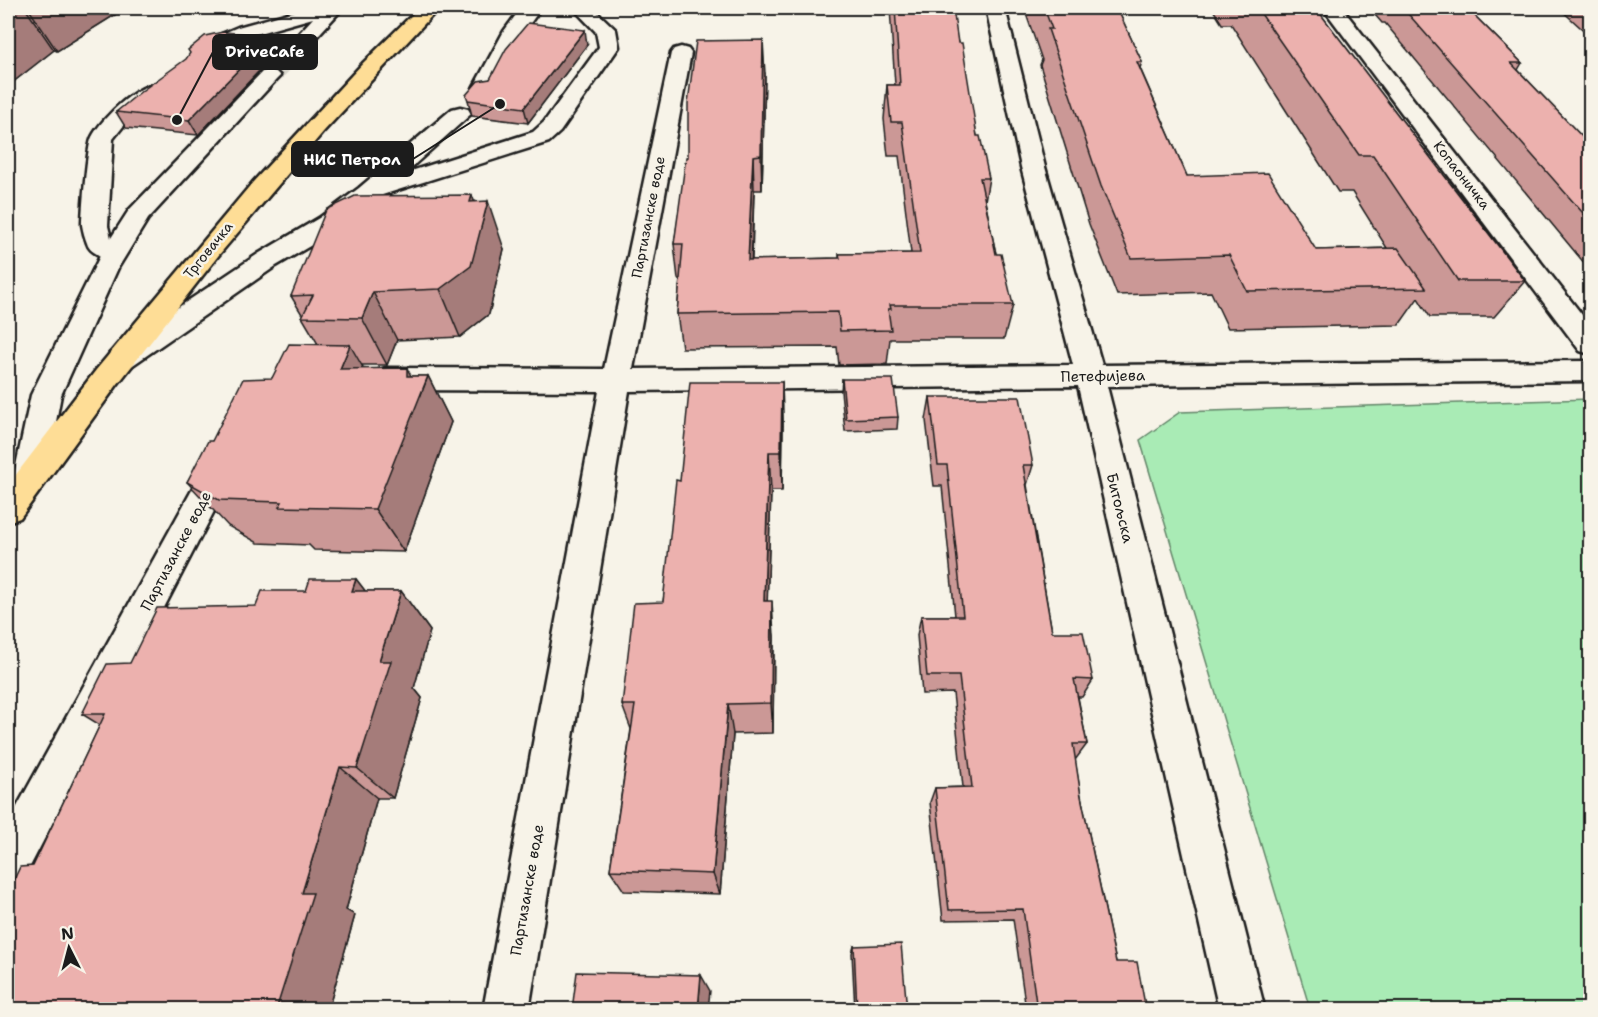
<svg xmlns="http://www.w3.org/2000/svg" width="1598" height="1017" font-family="'Shantell Sans',sans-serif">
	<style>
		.green { fill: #a9ebb5; stroke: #628468; stroke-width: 1.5 }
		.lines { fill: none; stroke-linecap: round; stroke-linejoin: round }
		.minor-tunnel { stroke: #d6d3c9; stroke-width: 22; stroke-dasharray: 22 10; stroke-linecap: butt }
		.minor-casing { stroke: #1c1c1c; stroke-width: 5 }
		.major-casing { stroke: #1c1c1c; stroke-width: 5 }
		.minor { fill: #f7f3e8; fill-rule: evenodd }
		.major { fill: #fedd96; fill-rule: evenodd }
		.wall { fill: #cb9896; stroke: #1c1c1c; stroke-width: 1.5 }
		.shaded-wall { fill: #a57c7a; stroke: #1c1c1c; stroke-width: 1.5 }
		.building { fill: #ecb1ae; stroke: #1c1c1c; stroke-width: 1.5 }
		.labels { text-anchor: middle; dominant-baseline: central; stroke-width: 5; stroke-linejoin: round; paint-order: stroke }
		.far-street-label { font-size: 14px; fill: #1c1c1c; stroke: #f7f3e8 }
		.street-label { font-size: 15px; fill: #1c1c1c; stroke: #f7f3e8 }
		.leader { fill: none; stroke: #1c1c1c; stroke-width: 2 }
		.callout-dot { fill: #1c1c1c; stroke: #f7f3e8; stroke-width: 2 }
		.callout { fill: #1c1c1c; stroke: #1c1c1c; stroke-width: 2 }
		.callout-label { font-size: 16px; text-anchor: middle; font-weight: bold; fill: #fff }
	</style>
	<rect width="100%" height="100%" fill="#f7f3e8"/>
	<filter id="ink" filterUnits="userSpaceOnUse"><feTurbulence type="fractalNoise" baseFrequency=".0167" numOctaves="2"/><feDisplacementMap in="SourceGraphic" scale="12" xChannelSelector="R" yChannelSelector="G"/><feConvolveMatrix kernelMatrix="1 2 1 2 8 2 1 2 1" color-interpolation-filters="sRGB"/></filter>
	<g filter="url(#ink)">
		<path class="green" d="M1590,399V1009H1310L1140,440L1180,412Z"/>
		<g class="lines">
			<path class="minor-tunnel" d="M269,76L292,52"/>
			<defs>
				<g id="minor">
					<path d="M306,8H343L299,56L292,58L285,56L282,52L313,18L252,35L219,49H205L202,45L205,41L238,27Z"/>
					<path d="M521,8H541L524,32L492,93L484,94L476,93L473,88L504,31Z"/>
					<path d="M573,8H593L616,30L619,47L560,132L549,142L379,196L337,230L276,266L130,367L120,370L110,367L106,360L110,353L258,254L319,218L359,188L452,109L460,107L468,109L471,114L405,173L533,132L544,122L599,47L596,32Z"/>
					<path d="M986,8H1005L1045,167L1102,365L1590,361V381L1107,386L1265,1010H1219L1078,386L629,391L529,1010H483L599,391L386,390L376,387L371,379L376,371L386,368L604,369L671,53L674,49L681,47L688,49L691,53L633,369L1073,365L1021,167Z"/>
					<path d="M1323,8H1342L1590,325V354L1580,351Z"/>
					<path d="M269,70L276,72L280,76L276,80L148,219L118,268L61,395L45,480L40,489L29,493L18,489L13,480L31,395L100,256C94,252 89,250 87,243C85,238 83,231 82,225C82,212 87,146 92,137C102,118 141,79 164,84L167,89L164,94L129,119L113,139L108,226L111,238L129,210L262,72Z"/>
					<path d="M224,449L235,452L240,461L23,880L8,886V823L213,452Z"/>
				</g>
				<path id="major" d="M419,8H439L324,131L218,256L117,385L20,518L8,522V485L96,370L253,182L364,62Z"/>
			</defs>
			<use href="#minor" class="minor-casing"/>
			<use href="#major" class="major-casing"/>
			<use href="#minor" class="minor"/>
			<use href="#major" class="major"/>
		</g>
		<g class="wall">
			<path d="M8,8H126L57,51L54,50L8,86Z"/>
			<path d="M890,8H949L958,43L977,136L989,178L985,201L996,254L1013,305L1004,339H890L887,364L839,365L837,347L682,348L677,314L680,279H678L674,244L688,157L765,74L762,190H754L752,260L839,258V254L911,253L899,156H888L884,119L887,85H895Z"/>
			<path d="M1024,8H1117L1142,62L1140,68L1187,176L1316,250L1387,248L1352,192H1338L1231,24H1222L1212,8H1316L1525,281L1494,317H1430L1418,298L1399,325L1228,328L1211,292L1117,295L1089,224L1040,65L1042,60Z"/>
			<path d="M1369,8H1467L1522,63L1518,70L1590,145V270L1385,23H1382Z"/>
			<path d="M1559,8H1590V36Z"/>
			<path d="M587,45L528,123L472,116L468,100L490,79Z"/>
			<path d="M282,56L270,68L260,70L198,135L126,128L116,112Z"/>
			<path d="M475,201L504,249L489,314L460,337L397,340L387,365H362L364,369L411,376H428L451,422L404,552L314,550L309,545L258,543L228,526L187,482L212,441L272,378L318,344L302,317L303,316L291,296Z"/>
			<path d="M842,379L898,417L897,429L845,431L841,391Z"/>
			<path d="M782,382L783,423L782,491H771L767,601L774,636L773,733L733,734L720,894L624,891L610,870L631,729L622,705L663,602L680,481Z"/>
			<path d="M930,397L1033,465L1027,485L1052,632L1093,680L1082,697H1078L1087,744L1075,760L1081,796L1116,962L1146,1010H1026L1013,919L943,920L930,802L935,788L963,787L953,693L922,694L917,635L921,616H955L942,486H934L926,420Z"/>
			<path d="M356,579L365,591H401L430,631L414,688L422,698L393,798H377L346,910L355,915L328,1010H8L33,866L100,725L82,714L130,663L256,606L306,591Z"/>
			<path d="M854,946L907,1010H855L852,953Z"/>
		</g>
		<g class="shaded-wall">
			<path d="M21,8H25L54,50L8,86V17Z"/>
			<path d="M28,8H126L57,51Z"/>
			<path d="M585,30L587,45L528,123L524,108Z"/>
			<path d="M763,40L765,74L762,190L761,155Z"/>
			<path d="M275,41L282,56L270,68L260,70L198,135L189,120L253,55Z"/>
			<path d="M753,156L754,190L750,294L748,260Z"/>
			<path d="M472,195L482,223L488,201L504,249L489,314L460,337L440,289Z"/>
			<path d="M373,292L397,340L387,365L362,318Z"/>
			<path d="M350,345L377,392L340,369Z"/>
			<path d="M407,368L421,395L428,376L451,422L404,552L375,509Z"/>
			<path d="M782,382L783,423L782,491L781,452Z"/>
			<path d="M769,452L771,491L766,636L764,601Z"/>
			<path d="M356,579L387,619L352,591Z"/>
			<path d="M401,591L430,631L414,688L422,698L393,798L357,768L379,661Z"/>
			<path d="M772,601L774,636L773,733L771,703Z"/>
			<path d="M728,704L733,734L720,894L713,874Z"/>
			<path d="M340,767L377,798L346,910L355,915L328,1010H276L302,893Z"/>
			<path d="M701,975L710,991L708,1010H698Z"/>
		</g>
		<g class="building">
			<path d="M8,8H21L8,17Z"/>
			<path d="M895,8H953L958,43H962L977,136H980L989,178H980L996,254H1001L1013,305H890L891,309H888L891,330L840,331L838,312L677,314L683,244H674L686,157H688V103L696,41L763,40L761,155L753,156L748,260L840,258L839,254L920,253L902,122H891L887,85H900Z"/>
			<path d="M1044,8H1117L1142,62H1137L1187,176L1268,173L1316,250L1398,248L1426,288L1247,291L1229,255L1131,258L1101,186L1048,29H1052Z"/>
			<path d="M1257,8H1316L1525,281H1458L1373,155H1359Z"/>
			<path d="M1403,8H1467L1522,63H1511L1590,145V221Z"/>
			<path d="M528,23L585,30L524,108L468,100L466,95L478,81L490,79L506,49Z"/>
			<path d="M223,32L273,36L275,41L263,53L253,55L189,120L116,112L143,90L186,59L190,53L188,50L205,36Z"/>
			<path d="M472,195L470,202L488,201L471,266L440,289L373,292L362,318L302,317L313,295L291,296L326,210L355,196Z"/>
			<path d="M289,344L350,345L340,369L407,368V376H428L375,509L279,507L282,502L219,500L187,482L208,441H212L243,379L272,378Z"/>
			<path d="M842,379H893L898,417L846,419Z"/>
			<path d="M690,382H782L781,452H769L764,601H772L771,703L728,704L713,874L610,870L635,705H622L634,603L663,602L676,480L680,481Z"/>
			<path d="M930,397H1020L1033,465H1023L1052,632H1083L1093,680L1074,679L1087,744H1073L1081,796L1116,962H1137L1146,1010H1037L1023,909L949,910L935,788L972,787L959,676H927L921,616H963L947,465H938Z"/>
			<path d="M310,579H356L352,591H401L379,661H391L357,768L340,767L302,893H313L276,1010H8V892L20,867L33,866L105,714H82L107,664L130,663L157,608L256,606L262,591H306Z"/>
			<path d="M901,944L907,1010H857L854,946Z"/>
			<path d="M577,972L701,975L698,1010H572Z"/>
		</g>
	</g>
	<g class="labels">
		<g class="far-street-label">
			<text transform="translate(1462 175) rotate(52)">Копаоничка</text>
			<text transform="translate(648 217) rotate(-79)">Партизанске воде</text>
			<text transform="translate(208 250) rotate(-51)">Трговачка</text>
		</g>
		<g class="street-label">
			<text transform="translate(1103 376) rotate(-1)">Петефијева</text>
			<text transform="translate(1120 508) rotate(76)">Битољска</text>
			<text transform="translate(176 551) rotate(-62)">Партизанске воде</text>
			<text transform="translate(527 890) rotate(-80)">Партизанске воде</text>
		</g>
	</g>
	<path class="leader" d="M177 120L213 52M500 104L413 159"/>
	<g class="callout-dot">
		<circle cx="177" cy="120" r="6"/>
		<circle cx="500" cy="104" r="6"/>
	</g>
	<g class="callout">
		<rect x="213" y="35" width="104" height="34" rx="6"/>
		<rect x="292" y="142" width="121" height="34" rx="6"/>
	</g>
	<g class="callout-label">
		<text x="265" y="57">DriveCafe</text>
		<text x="352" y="165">НИС Петрол</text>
	</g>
	<rect width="1598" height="1017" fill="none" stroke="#f7f3e8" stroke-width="30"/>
	<rect x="15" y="15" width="1568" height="987" fill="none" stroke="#1c1c1c" stroke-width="2" filter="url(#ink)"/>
	<g transform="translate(69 948) rotate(354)" stroke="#f7f3e8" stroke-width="4.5" paint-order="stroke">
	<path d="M0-4.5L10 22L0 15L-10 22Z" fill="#1c1c1c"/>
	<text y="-9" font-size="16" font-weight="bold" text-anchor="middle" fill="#1c1c1c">N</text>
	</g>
</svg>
